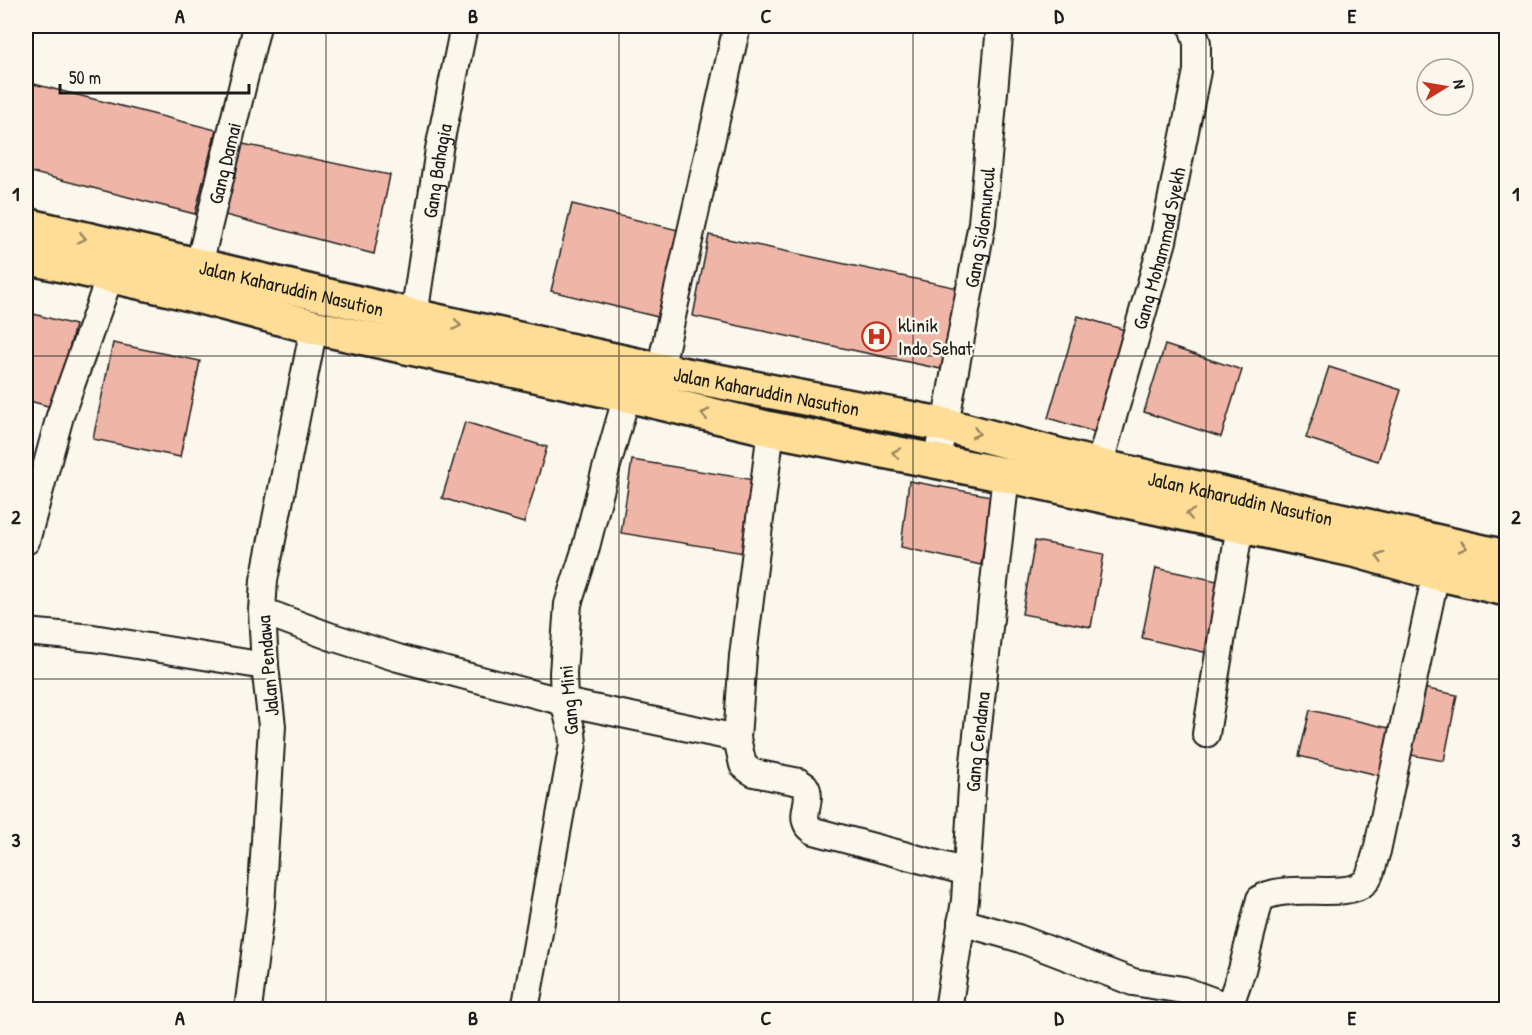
<svg xmlns="http://www.w3.org/2000/svg" width="1532" height="1035" font-family="'Patrick Hand',sans-serif">
	<style>
		.building { fill: #efb6a8; stroke: #1c1c1c; stroke-width: 1.5 }
		.lines { fill: none; stroke-linecap: round; stroke-linejoin: round }
		.minor-casing { stroke: #1c1c1c; stroke-width: 30 }
		.highway-casing { stroke: #1c1c1c; stroke-width: 38 }
		.minor { stroke: #fbf7ec; stroke-width: 26 }
		.highway { stroke: #fedd96; stroke-width: 33 }
		.oneway { stroke: #98865f }
		.grid { fill: none; stroke: #1c1c1c; stroke-width: 1.5; stroke-opacity: 0.55 }
		.labels { text-anchor: middle; dominant-baseline: central; stroke-width: 5; stroke-linejoin: round; paint-order: stroke }
		.street-label { font-size: 20px; fill: #1c1c1c; stroke: #fbf7ec }
		.poi-label { font-size: 20px; fill: #1c1c1c; stroke: #fbf7ec; text-anchor: start }
		.neatline { fill: none; stroke: #1c1c1c; stroke-width: 2 }
		.grid-label { font-size: 20px; text-anchor: middle; font-weight: bold; fill: #1c1c1c }
	</style>
	<rect width="100%" height="100%" fill="#fbf7ec"/>
	<filter id="ink" filterUnits="userSpaceOnUse"><feTurbulence type="fractalNoise" baseFrequency=".0167" numOctaves="2"/><feDisplacementMap in="SourceGraphic" scale="12" xChannelSelector="R" yChannelSelector="G"/><feConvolveMatrix kernelMatrix="1 2 1 2 8 2 1 2 1" color-interpolation-filters="sRGB"/></filter>
	<g filter="url(#ink)">
		<g class="building">
			<path d="M26,82L216,130L195,214L26,171Z"/>
			<path d="M243,144L390,175L374,254L225,215Z"/>
			<path d="M572,204L682,231L662,318L551,291Z"/>
			<path d="M709,235L958,288L941,369L693,316Z"/>
			<path d="M26,312L75,325L55,408L26,400Z"/>
			<path d="M1078,316L1132,332L1101,434L1048,418Z"/>
			<path d="M113,343L200,361L180,457L93,439Z"/>
			<path d="M1165,345L1242,370L1221,437L1144,412Z"/>
			<path d="M1329,367L1401,390L1378,461L1306,438Z"/>
			<path d="M465,422L547,447L524,523L442,498Z"/>
			<path d="M632,460L755,480L744,553L621,533Z"/>
			<path d="M909,481L991,496L981,565L901,547Z"/>
			<path d="M1035,541L1104,554L1091,627L1022,614Z"/>
			<path d="M1156,568L1222,582L1208,653L1142,638Z"/>
			<path d="M1418,687L1457,695L1444,761L1405,754Z"/>
			<path d="M1310,710L1393,729L1382,776L1299,756Z"/>
		</g>
		<g class="lines">
			<defs>
				<g id="minor">
					<path id="s1" d="M199,265L257,26"/>
					<path id="s2" d="M414,316L439,149L464,26"/>
					<path d="M660,370L737,26"/>
					<path d="M771,429L743,656L737,738L743,765L749,770L754,773L799,782L805,786C813,798 801,813 807,824C808,827 812,829 814,831L967,872"/>
					<path id="s3" d="M935,461L945,425L982,223L1000,26"/>
					<path id="s4" d="M1099,466L1163,241L1197,71V43L1192,26"/>
					<path d="M26,541L60,416L110,276"/>
					<path d="M262,611L329,636L398,658L564,702L737,738"/>
					<path d="M26,632L93,638L265,666"/>
					<path d="M1206,734L1240,525"/>
					<path d="M961,922L1018,938L1133,982L1183,990L1229,1007"/>
					<path d="M248,1010L261,906L272,726L265,666L262,611L264,580L314,327"/>
					<path d="M525,1010L573,744L572,732L564,702L563,673L568,604L585,551L604,476L627,395"/>
					<path id="s5" d="M948,1010L965,900L973,771L1006,475"/>
					<path d="M1228,1010L1242,970L1260,899C1287,881 1346,901 1365,882C1371,876 1374,859 1377,851L1436,573"/>
				</g>
				<g id="highway">
					<path id="s6" d="M26,225L414,316L660,370L945,425L1099,466L1506,557"/>
					<path d="M26,257L170,289L314,327L627,395L771,429L1006,475L1358,551L1436,573L1506,589"/>
				</g>
			</defs>
			<use href="#minor" class="minor-casing"/>
			<use href="#highway" class="highway-casing"/>
			<use href="#minor" class="minor"/>
			<use href="#highway" class="highway"/>
		</g>
		<defs><path id="oneway-chevron" d="M-2-3.5L2.5 0L-2 3.5" fill="none" stroke-width="1.6" stroke-linecap="round" stroke-linejoin="round" transform="scale(1.5)"/></defs>
		<g class="oneway">
			<use href="#oneway-chevron" transform="translate(82 238) rotate(13)"/>
			<use href="#oneway-chevron" transform="translate(457 325) rotate(12)"/>
			<use href="#oneway-chevron" transform="translate(705 414) rotate(-167)"/>
			<use href="#oneway-chevron" transform="translate(976 433) rotate(15)"/>
			<use href="#oneway-chevron" transform="translate(896 453) rotate(-169)"/>
			<use href="#oneway-chevron" transform="translate(1190 514) rotate(-168)"/>
			<use href="#oneway-chevron" transform="translate(1463 547) rotate(13)"/>
			<use href="#oneway-chevron" transform="translate(1380 557) rotate(-164)"/>
		</g>
	</g>
	<path class="grid" d="M326,26V1010M619,26V1010M913,26V1010M1206,26V1010M26,356H1506M26,679H1506"/>
	<defs>
		<symbol id="hospital-ring" viewBox="-11 -11 22 22"><circle r="9.5" fill="#fbf7ec" stroke="#c8321e" stroke-width="1.5"/><path d="M-5-5h3v3.5h4V-5h3V5h-3V1.5h-4V5h-3Z" fill="#c8321e"/></symbol>
	</defs>
	<g fill-rule="evenodd">
		<use href="#hospital-ring" x="860" y="320" width="33" height="33"/>
	</g>
	<g class="labels">
		<g class="street-label">
			<text stroke="none"><textPath href="#s1" startOffset="105">Gang Damai</textPath></text>
			<text stroke="none"><textPath href="#s2" startOffset="147">Gang Bahagia</textPath></text>
			<text stroke="none"><textPath href="#s3" startOffset="238">Gang Sidomuncul</textPath></text>
			<text stroke="none"><textPath href="#s4" startOffset="226">Gang Mohammad Syekh</textPath></text>
			<text stroke="none"><textPath href="#s6" startOffset="273">Jalan Kaharuddin Nasution</textPath></text>
			<text stroke="none"><textPath href="#s6" startOffset="759">Jalan Kaharuddin Nasution</textPath></text>
			<text stroke="none"><textPath href="#s6" startOffset="1245">Jalan Kaharuddin Nasution</textPath></text>
			<text transform="translate(267 666) rotate(-95)">Jalan Pendawa</text>
			<text transform="translate(568 700) rotate(-95)">Gang Mini</text>
			<text stroke="none"><textPath href="#s5" startOffset="270">Gang Cendana</textPath></text>
		</g>
		<g class="poi-label">
			<text x="898" y="324">klinik<tspan x="898" dy="23">Indo Sehat</tspan></text>
		</g>
	</g>
	<rect width="1532" height="1035" fill="none" stroke="#fbf7ec" stroke-width="66"/>
	<g transform="translate(1445 87) rotate(79)"><circle r="28" fill="#fbf7ec" stroke="#a29f99" stroke-width="1.5"/>
	<path d="M0-4.5L10 22L0 15L-10 22Z" fill="#c8321e"/>
	<text y="-9" font-size="16" font-weight="bold" text-anchor="middle" fill="#1c1c1c">N</text>
	</g>
	<path d="M60 84v9h189v-9" fill="none" stroke="#1c1c1c" stroke-width="3"/>
	<text x="69" y="84" font-size="18" fill="#1c1c1c" stroke="#fbf7ec" stroke-width="4.5" paint-order="stroke">50 m</text>
	<rect x="33" y="33" width="1466" height="969" class="neatline"/>
	<g class="grid-label">
		<text x="180" y="23">A</text>
		<text x="473" y="23">B</text>
		<text x="766" y="23">C</text>
		<text x="1059" y="23">D</text>
		<text x="1352" y="23">E</text>
		<text x="16" y="201">1</text>
		<text x="1516" y="201">1</text>
		<text x="16" y="524">2</text>
		<text x="1516" y="524">2</text>
		<text x="16" y="847">3</text>
		<text x="1516" y="847">3</text>
		<text x="180" y="1025">A</text>
		<text x="473" y="1025">B</text>
		<text x="766" y="1025">C</text>
		<text x="1059" y="1025">D</text>
		<text x="1352" y="1025">E</text>
	</g>
</svg>
